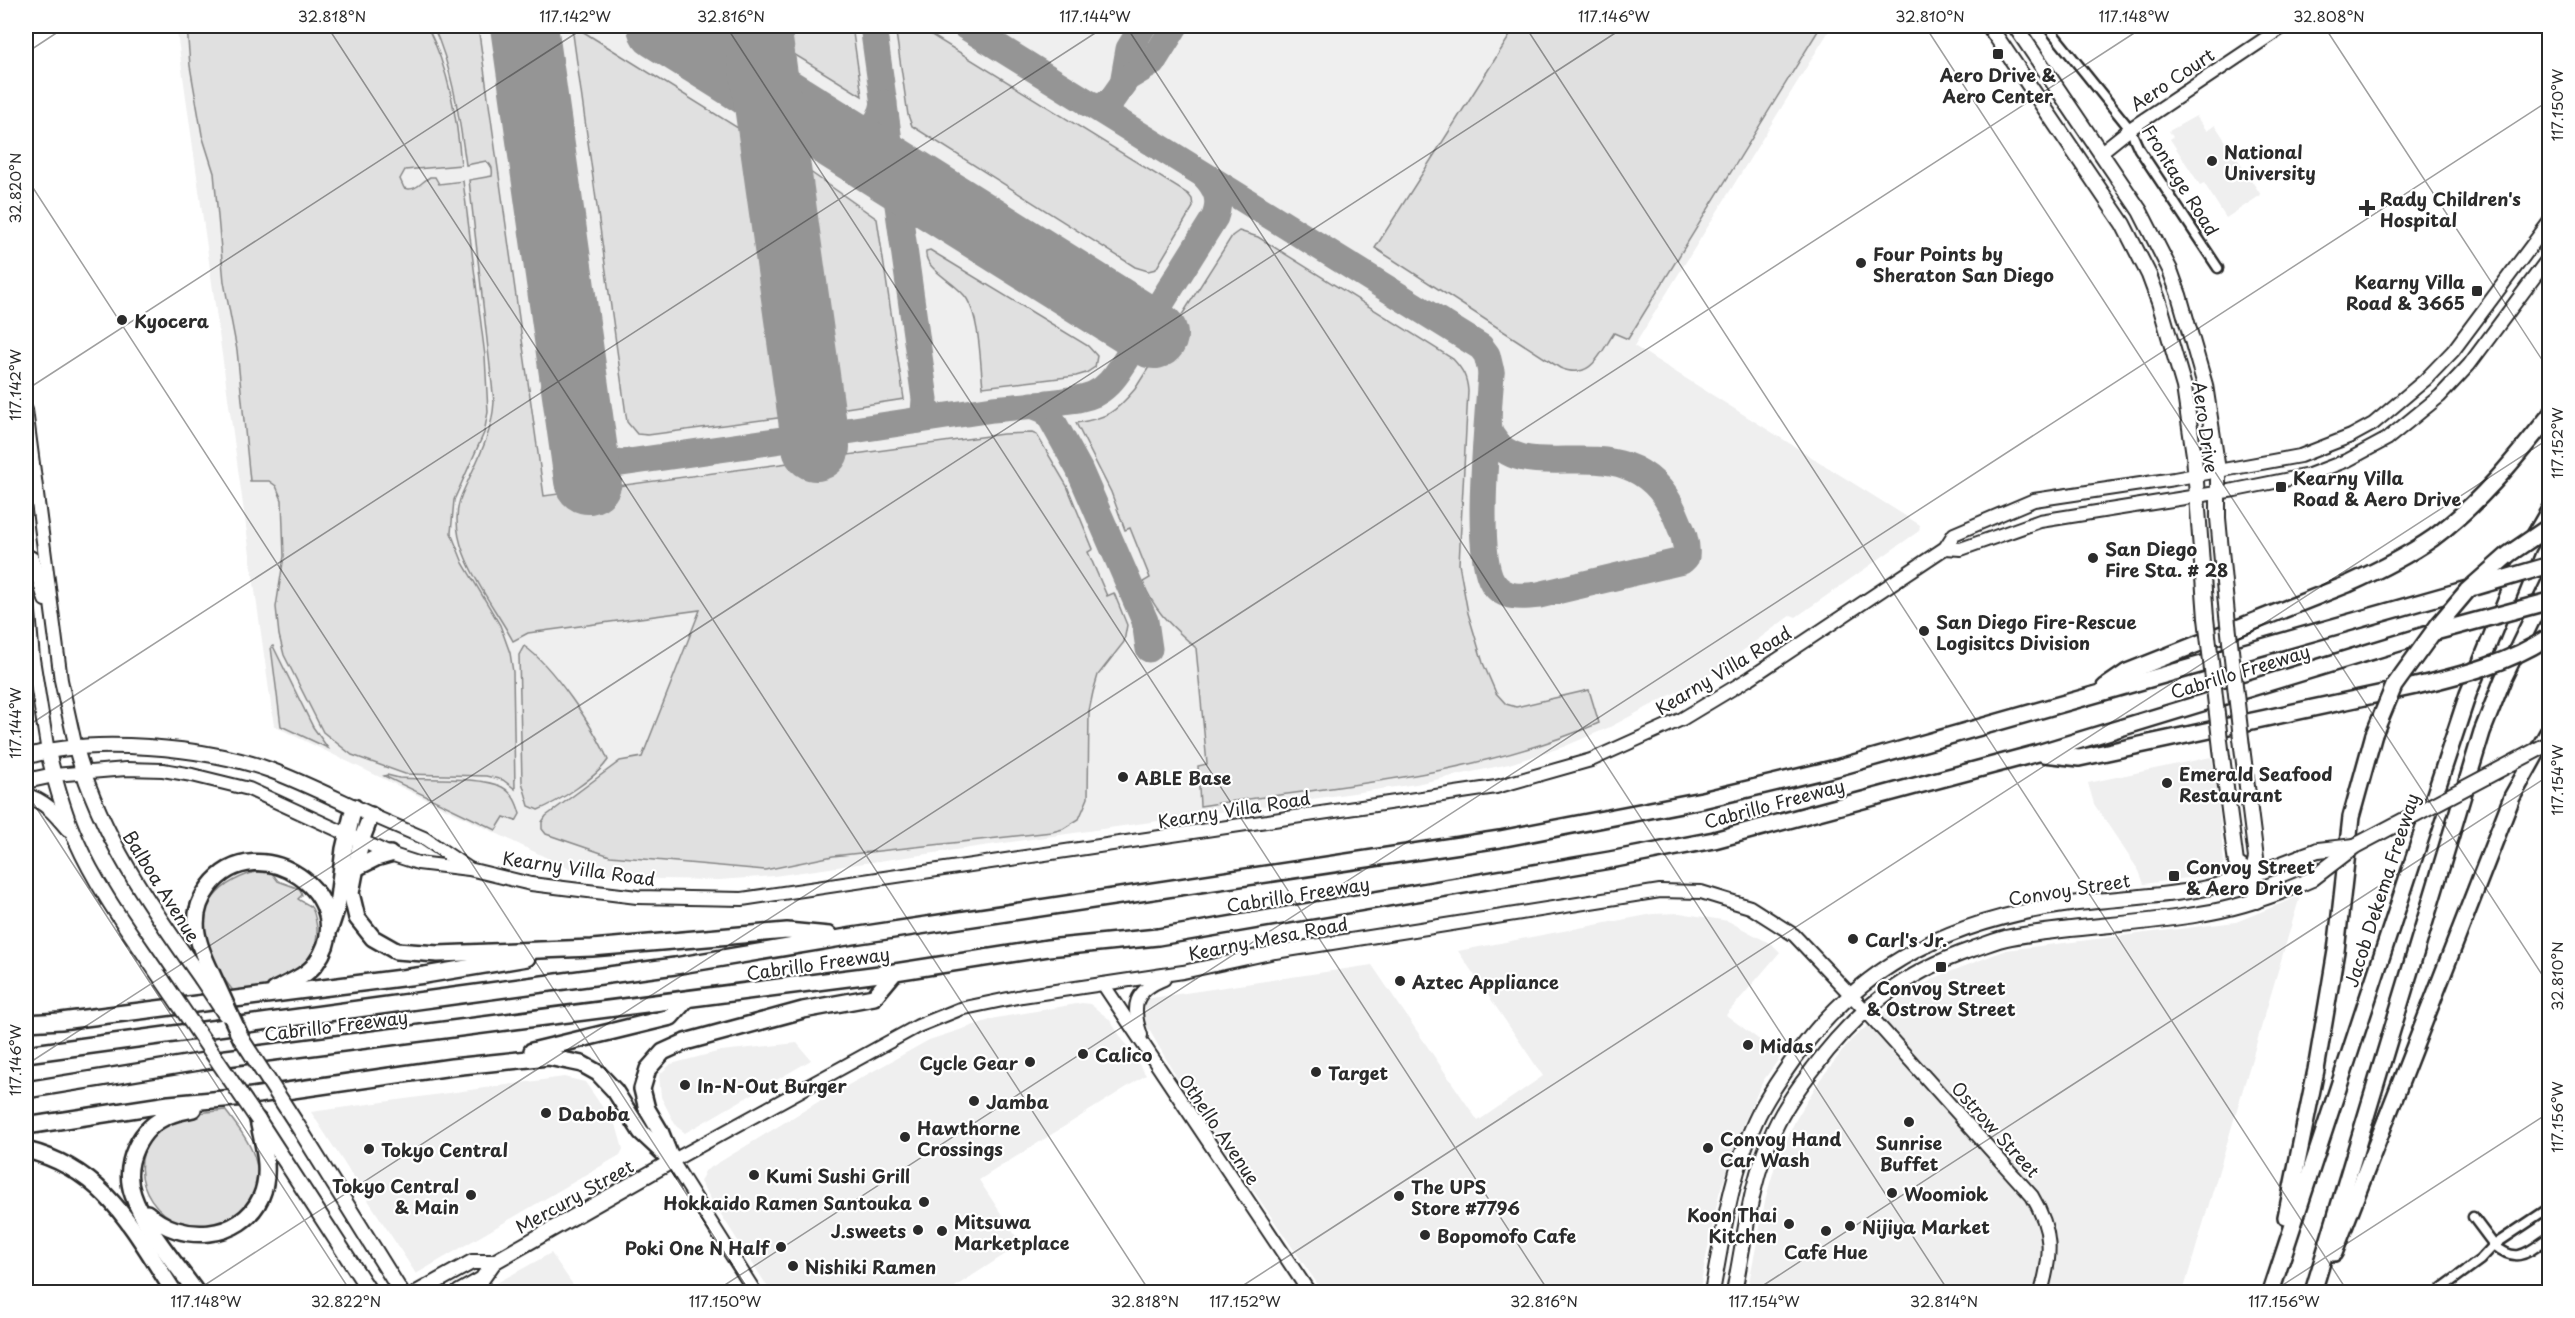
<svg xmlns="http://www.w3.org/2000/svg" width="2575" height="1318" font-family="'Playpen Sans',sans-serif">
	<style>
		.built { fill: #efefef }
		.green { fill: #e0e0e0; stroke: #868686; stroke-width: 1.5 }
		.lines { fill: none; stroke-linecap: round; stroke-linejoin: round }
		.taxiway { stroke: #959595; stroke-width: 27 }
		.runway { stroke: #959595; stroke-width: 68 }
		.street-casing { stroke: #2b2b2b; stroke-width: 13 }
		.secondary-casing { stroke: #2b2b2b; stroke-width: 16 }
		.primary-casing { stroke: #2b2b2b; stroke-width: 18 }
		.highway-casing { stroke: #2b2b2b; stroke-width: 20 }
		.street { stroke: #fff; stroke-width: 8 }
		.secondary { stroke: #fff; stroke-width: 12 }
		.primary { stroke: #fff; stroke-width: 14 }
		.highway { stroke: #fff; stroke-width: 15 }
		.primary-bridge-casing { stroke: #2b2b2b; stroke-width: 18; stroke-linecap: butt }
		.highway-bridge-casing { stroke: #2b2b2b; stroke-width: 20; stroke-linecap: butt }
		.primary-bridge { stroke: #fff; stroke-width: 14 }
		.highway-bridge { stroke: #fff; stroke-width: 15 }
		.ticks { fill: none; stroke: #2b2b2b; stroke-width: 1.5; stroke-opacity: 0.45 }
		.poi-dot { fill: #2b2b2b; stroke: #fff; stroke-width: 2 }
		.labels { text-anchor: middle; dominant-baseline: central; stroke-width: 4.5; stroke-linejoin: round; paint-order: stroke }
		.poi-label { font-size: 18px; font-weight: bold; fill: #2b2b2b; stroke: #fff; text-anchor: start }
		.street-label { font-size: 18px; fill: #2b2b2b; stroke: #fff }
		.neatline { fill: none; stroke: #2b2b2b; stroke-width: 2 }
		.ticks-label { font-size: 15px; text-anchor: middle; fill: #2b2b2b }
	</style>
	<rect width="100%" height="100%" fill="#fff"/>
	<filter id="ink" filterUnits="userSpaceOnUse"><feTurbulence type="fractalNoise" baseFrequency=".0167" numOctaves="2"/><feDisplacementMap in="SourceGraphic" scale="12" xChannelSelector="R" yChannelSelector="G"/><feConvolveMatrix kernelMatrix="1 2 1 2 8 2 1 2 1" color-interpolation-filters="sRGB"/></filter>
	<g filter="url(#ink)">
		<g class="built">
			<path d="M176,26H1832L1634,346L1920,525L1919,531L1796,617L1791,615L1714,672L1610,727L1563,747L1509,764L1416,784L774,876L719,880L659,879L568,868L274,726Z"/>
			<path d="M2196,116L2207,131L2215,125L2261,195L2226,218L2204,183L2200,185L2170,139L2173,137L2169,131Z"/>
			<path d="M2211,757L2215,772L2224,863L2216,874L2144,884L2139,871L2094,804L2088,783Z"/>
			<path d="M2300,896L2183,1292H1747L1766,1197L1775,1166L1795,1121L1819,1081L1851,1040L1896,1001L1937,977L2006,950L2236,922Z"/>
			<path d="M1680,913L1728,921L1773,945L1780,952L1726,1015L1781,1056L1763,1081L1743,1124L1719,1194L1699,1292H1323L1184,1090L1140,1014L1145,999L1372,965L1478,1121L1543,1076L1458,951L1653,914Z"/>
			<path d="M1082,1003L1090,1004L1109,1019L1146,1075L979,1180L1021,1244L947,1292H771L700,1182L705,1171L818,1102L929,1040L996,1018Z"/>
			<path d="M797,1043L811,1060L685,1133L676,1126L661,1097L659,1075L671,1064L721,1051Z"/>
			<path d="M564,1077L585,1082L617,1128L623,1149L620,1155L416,1274L311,1112Z"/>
			<path d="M551,1253L578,1292H480L495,1284Z"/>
		</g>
		<g class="green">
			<path d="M187,26H427C449,70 457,117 461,165L405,170L400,179L404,188C416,192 421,182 430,177H435L439,184L463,181L485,356L488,412L484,433L454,500L451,533L463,563L500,625L510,653L513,672L515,789L503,780L486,776L405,774L352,755L323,732L284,655L279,635L276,607L284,556L282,500L276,486L269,481H250L237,350L224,282L214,173L202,135L190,66Z"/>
			<path d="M433,26H478L544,496L1003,434L1032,433L1037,435L1067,486L1093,549L1088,552L1107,596L1114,593L1127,625L1124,642L1098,675L1093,692L1089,711L1088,798L1079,819L1063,829L1052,832L833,856L765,870L610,856L546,834L542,829V822L546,816L620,761L642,757L700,610L528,633L513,641C491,599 441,544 462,494C476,462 492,436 494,402L469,180L492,176C493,169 492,165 486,161L466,165C459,116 453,70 433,26Z"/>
			<path d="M574,26L738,128L746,138L786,411L785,417L648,435L637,434L627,422L572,27Z"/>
			<path d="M783,26H852L862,96L792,53L785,41Z"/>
			<path d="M895,26H917L1188,194L1192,199L1193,207L1156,269L1148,271L1135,267L912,126L908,115Z"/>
			<path d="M1516,26H1821L1628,339L1614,333C1600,354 1591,381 1560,368L1375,248Z"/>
			<path d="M806,169L877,219L904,399L846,408H841L837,401L802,182L801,173Z"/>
			<path d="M1239,231L1258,237L1453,359C1463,370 1467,377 1468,391L1459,564L1468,613L1483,663L1496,693L1506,704L1516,707L1589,690L1599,723C1473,777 1333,786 1200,806L1198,766L1207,764L1196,648C1172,626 1155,613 1143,582L1150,578L1130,528L1125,530L1111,492L1076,423C1107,418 1115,413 1135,389L1232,236Z"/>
			<path d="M930,250L1088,346L1097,356L1095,367L1086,373L1076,376L983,387C980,362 980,320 967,299C957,282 923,270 926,251Z"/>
			<path d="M273,646L313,727L328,748L281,726L271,647Z"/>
			<path d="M524,646C552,665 595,729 608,760C596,778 558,802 538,810L529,806L522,782L519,655Z"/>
			<path d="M387,775L399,778C424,780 482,776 502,787C513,793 517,803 520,814L516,821L504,817L496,830L384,776Z"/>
			<path d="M255,872L272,873L278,881L300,889L302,895L298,899C302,902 306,903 310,906C315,910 316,922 317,928C319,974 270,989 234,992C226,981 215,969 210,956C191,913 214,884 255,872Z"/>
			<path d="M225,1110C246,1138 272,1168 248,1204C239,1216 229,1222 215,1225C209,1227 203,1230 197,1230C192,1230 185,1226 180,1223C130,1201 127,1136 180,1117C194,1112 211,1112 225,1110Z"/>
		</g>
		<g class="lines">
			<g class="taxiway">
				<path d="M873,26L925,399L924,413L918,420"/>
				<path d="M965,26L1481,347L1487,355L1491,372"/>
				<path d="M1123,83L1129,49L1143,26"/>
				<path d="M1089,104L1099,106L1110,102L1127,78L1152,63L1175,26"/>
				<path d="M826,129C852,138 879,135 884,103"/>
				<path d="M1491,372C1491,385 1485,424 1491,435C1525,495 1631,415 1675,514C1681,528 1688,542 1686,557L1682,561L1665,565L1539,595C1522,597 1504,599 1493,583C1473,554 1489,412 1491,372Z"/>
				<path d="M1048,403C1085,398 1101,400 1122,366C1127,358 1133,350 1136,341L1132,324L1121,313L1143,319L1156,311L1215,217C1221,200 1217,189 1205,176"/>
				<path d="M1032,405L1047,411L1079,469L1145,621L1149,649"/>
				<path d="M812,415L818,427L827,434L993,409L1047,404"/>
				<path d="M587,468L796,438C807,435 810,426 812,415"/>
			</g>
			<g class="runway">
				<path d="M524,26L588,480"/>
				<path d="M661,26L1154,335"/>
				<path d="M757,26L816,447"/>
			</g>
			<defs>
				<g id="street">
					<path d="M2047,26L2130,129L2139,149L2218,268"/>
					<path d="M2473,1217L2494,1245L2545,1211"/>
					<path d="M2442,1288L2480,1260L2494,1245C2518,1265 2528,1252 2550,1237"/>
				</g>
				<g id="secondary">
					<path d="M2100,153L2130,129L2284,26"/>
					<path d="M26,410L61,680L76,748"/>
					<path d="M1945,548L1961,549L2040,521L2235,490L2309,475L2348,460L2387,439L2440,396L2469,365L2550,256"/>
					<path d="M26,555L32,558L45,600"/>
					<path d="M26,577L33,659L48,752"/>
					<path d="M54,775L126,769L163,770L192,775L249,789L390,854L418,863L469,869L531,884L637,897L742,899L1496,787L1591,760L1682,719L1750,678L1945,548L1954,534L2034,500L2174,479L2300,456L2351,436L2373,424L2425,380L2453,351L2550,221"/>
					<path d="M371,815L424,838L468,868"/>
					<path d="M1103,984L1309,1292"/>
					<path d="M1141,1035C1131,1006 1134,991 1164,979"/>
					<path d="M755,1292L672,1161L918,1026L960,1009L1022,996L1183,972L1275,952L1660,891L1701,892L1750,907L1794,935L1865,1010L2032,1196C2053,1231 2052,1255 2041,1292"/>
				</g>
				<g id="primary">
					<path d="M1989,26L2123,224L2149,275L2159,302L2184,387L2194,455L2206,618"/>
					<path d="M2015,26L2140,211L2170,270L2179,295L2205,385L2218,470V518L2227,615"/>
					<path d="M2242,747L2256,858L2252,875L2256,901"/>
					<path d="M76,748C100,835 149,905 201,978"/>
					<path d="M2221,749L2236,863L2252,875"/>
					<path d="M48,752C55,781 63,812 76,840C98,890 132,935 163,981"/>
					<path d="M26,757C88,736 209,747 270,770C305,783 338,800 371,815"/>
					<path d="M26,781L54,775"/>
					<path d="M26,796C44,800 56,814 68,829"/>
					<path d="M259,1121L370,1292"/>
					<path d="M296,1123L401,1292"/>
					<path d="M418,1292L472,1262H494L672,1161"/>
					<path d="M459,1292L482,1279L494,1262"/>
					<path d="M1712,1292C1723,1235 1730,1176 1755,1122C1765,1100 1779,1080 1793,1060C1856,971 1938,927 2045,908C2096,898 2150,899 2202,889C2242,881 2280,864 2318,850"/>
					<path d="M1734,1292C1745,1238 1750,1181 1774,1130C1784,1108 1798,1088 1813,1069C1856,1011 1903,973 1973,949C1985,945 1998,939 2011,937C2074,926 2138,925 2200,914C2239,908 2276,895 2312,879"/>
				</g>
				<g id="highway">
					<path d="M2105,687L2127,672L2348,584C2377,571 2407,556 2433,538C2479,504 2514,460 2550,415"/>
					<path d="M2044,754L2079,758L2416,686"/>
					<path d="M371,815L361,841L351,893L357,918L373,938L396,951L438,954L592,948L787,931L829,935"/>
					<path d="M356,868L376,858L390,854"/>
					<path d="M330,928L337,907L344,849L354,807"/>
					<path d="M211,972C197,943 187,916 209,887C258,823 365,897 316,963C307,976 288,983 275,990"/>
					<path d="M26,1023L61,1021L425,975L527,958"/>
					<path d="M532,1051L671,1017L686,1000"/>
					<path d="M26,1054L675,966L853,936L1500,839L1702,800L1836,768L2467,589"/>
					<path d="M26,1090L211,1060L895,972L1048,948L1158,937L1610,860L1714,840L2038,753L2435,632"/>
					<path d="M193,1109C185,1111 177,1112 170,1115C139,1127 122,1164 133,1195C143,1226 177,1265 196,1292"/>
					<path d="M26,1126L169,1104L245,1097L452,1067L548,1057L582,1064L598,1073L615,1091L641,1132L672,1161"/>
					<path d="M26,1150C105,1169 133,1229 174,1292"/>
					<path d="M670,1156L660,1131L647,1109L642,1089L648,1069L663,1052L685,1042L803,1010L874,997L895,972"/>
					<path d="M147,1213C180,1244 241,1241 261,1197C272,1172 263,1144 258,1120"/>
					<path d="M2286,1217L2316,1070L2336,951L2351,817L2374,734"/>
					<path d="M2334,1253L2512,797L2550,729"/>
					<path d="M2271,1292L2468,694L2528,547L2550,509"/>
					<path d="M2313,1292L2482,732L2503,679L2550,582"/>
				</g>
			</defs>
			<use href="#street" class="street-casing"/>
			<use href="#secondary" class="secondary-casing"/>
			<use href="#primary" class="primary-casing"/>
			<use href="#highway" class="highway-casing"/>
			<use href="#street" class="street"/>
			<use href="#secondary" class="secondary"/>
			<use href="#primary" class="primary"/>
			<use href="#highway" class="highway"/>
			<defs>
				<g id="primary-bridge">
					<path d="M2227,615L2242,747"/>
					<path d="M2206,618L2221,749"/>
					<path d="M2318,850L2355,846"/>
					<path d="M2312,879L2355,846L2550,743"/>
					<path d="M201,978L225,1014"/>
					<path d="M163,981L258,1120"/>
					<path d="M237,1032L296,1123"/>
				</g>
				<g id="highway-bridge">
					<path d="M2475,587L2550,565"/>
					<path d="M2435,632L2550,601"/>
					<path d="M2416,686C2462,675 2510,663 2550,636"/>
					<path d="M2374,734L2394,686L2439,624L2467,591L2509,554L2550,526"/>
					<path d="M211,972L242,1040"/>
				</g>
			</defs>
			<use href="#primary-bridge" class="primary-bridge-casing"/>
			<use href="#highway-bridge" class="highway-bridge-casing"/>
			<use href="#primary-bridge" class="primary-bridge"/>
			<use href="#highway-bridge" class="highway-bridge"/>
		</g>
	</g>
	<path class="ticks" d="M327,26L1150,1292M726,26L1549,1292M1126,26L1949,1292M1525,26L2348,1292M1925,26L2550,987M2324,26L2550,372M26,53L67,26M26,177L750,1292M26,390L587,26M26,727L1106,26M26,792L351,1292M26,1065L1626,26M194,1292L2145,26M714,1292L2550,100M1233,1292L2550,438M1753,1292L2550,775M2272,1292L2550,1112"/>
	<g class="poi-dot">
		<rect x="1992" y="48" width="12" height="12" rx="3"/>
		<circle cx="2212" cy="161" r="6"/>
		<path d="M2364 199h6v6h6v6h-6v6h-6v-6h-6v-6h6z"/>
		<circle cx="1861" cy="263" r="6"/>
		<rect x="2471" y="285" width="12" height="12" rx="3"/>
		<circle cx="122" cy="320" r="6"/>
		<rect x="2275" y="481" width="12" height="12" rx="3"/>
		<circle cx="2093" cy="558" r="6"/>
		<circle cx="1924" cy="631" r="6"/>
		<circle cx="1123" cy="777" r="6"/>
		<circle cx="2167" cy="783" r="6"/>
		<rect x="2168" y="870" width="12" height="12" rx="3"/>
		<circle cx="1853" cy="939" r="6"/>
		<rect x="1935" y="961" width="12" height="12" rx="3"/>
		<circle cx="1400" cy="981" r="6"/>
		<circle cx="1748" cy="1045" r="6"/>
		<circle cx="1083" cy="1054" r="6"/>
		<circle cx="1030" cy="1062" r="6"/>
		<circle cx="1316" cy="1072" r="6"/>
		<circle cx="685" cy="1085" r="6"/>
		<circle cx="974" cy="1101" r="6"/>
		<circle cx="546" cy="1113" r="6"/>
		<circle cx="1909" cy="1122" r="6"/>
		<circle cx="905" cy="1137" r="6"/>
		<circle cx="1708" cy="1148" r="6"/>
		<circle cx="369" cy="1149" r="6"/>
		<circle cx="754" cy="1175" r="6"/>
		<circle cx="1892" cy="1193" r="6"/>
		<circle cx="471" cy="1195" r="6"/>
		<circle cx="1399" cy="1196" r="6"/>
		<circle cx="924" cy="1202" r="6"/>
		<circle cx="1789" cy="1224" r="6"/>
		<circle cx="1850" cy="1226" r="6"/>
		<circle cx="918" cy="1230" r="6"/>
		<circle cx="942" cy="1231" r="6"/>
		<circle cx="1826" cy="1231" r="6"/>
		<circle cx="1425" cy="1235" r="6"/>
		<circle cx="781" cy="1247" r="6"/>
		<circle cx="793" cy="1266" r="6"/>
	</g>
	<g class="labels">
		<g class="poi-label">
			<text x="1998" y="74" text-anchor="middle">Aero Drive &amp;<tspan x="1998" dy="21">Aero Center</tspan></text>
			<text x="2224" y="151">National<tspan x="2224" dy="21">University</tspan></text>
			<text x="2380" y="198">Rady Children's<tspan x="2380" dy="21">Hospital</tspan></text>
			<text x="1873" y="253">Four Points by<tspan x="1873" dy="21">Sheraton San Diego</tspan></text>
			<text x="2465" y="281" text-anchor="end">Kearny Villa<tspan x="2465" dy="21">Road &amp; 3665</tspan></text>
			<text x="134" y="320">Kyocera</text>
			<text x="2293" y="477">Kearny Villa<tspan x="2293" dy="21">Road &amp; Aero Drive</tspan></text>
			<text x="2105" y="548">San Diego<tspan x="2105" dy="21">Fire Sta. # 28</tspan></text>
			<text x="1936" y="621">San Diego Fire-Rescue<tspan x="1936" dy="21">Logisitcs Division</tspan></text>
			<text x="2179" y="773">Emerald Seafood<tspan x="2179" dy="21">Restaurant</tspan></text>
			<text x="1135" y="777">ABLE Base</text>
			<text x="2186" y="866">Convoy Street<tspan x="2186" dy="21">&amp; Aero Drive</tspan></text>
			<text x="1865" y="939">Carl's Jr.</text>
			<text x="1412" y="981">Aztec Appliance</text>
			<text x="1941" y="987" text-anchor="middle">Convoy Street<tspan x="1941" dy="21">&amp; Ostrow Street</tspan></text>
			<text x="1760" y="1045">Midas</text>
			<text x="1095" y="1054">Calico</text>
			<text x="1018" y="1062" text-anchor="end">Cycle Gear</text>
			<text x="1328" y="1072">Target</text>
			<text x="697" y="1085">In-N-Out Burger</text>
			<text x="986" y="1101">Jamba</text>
			<text x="558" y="1113">Daboba</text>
			<text x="917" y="1127">Hawthorne<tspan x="917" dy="21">Crossings</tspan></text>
			<text x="1720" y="1138">Convoy Hand<tspan x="1720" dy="21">Car Wash</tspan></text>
			<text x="1909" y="1142" text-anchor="middle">Sunrise<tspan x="1909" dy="21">Buffet</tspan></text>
			<text x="381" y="1149">Tokyo Central</text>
			<text x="766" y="1175">Kumi Sushi Grill</text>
			<text x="459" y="1185" text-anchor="end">Tokyo Central<tspan x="459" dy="21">&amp; Main</tspan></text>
			<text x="1411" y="1186">The UPS<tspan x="1411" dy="21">Store #7796</tspan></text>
			<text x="1904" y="1193">Woomiok</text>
			<text x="912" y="1202" text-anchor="end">Hokkaido Ramen Santouka</text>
			<text x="1777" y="1214" text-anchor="end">Koon Thai<tspan x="1777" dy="21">Kitchen</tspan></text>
			<text x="954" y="1221">Mitsuwa<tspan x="954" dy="21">Marketplace</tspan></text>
			<text x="1862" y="1226">Nijiya Market</text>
			<text x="906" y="1230" text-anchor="end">J.sweets</text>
			<text x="1437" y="1235">Bopomofo Cafe</text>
			<text x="769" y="1247" text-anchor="end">Poki One N Half</text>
			<text x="1826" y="1251" text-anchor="middle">Cafe Hue</text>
			<text x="805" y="1266">Nishiki Ramen</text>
		</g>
		<g class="street-label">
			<text transform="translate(2172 79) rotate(-34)">Aero Court</text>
			<text transform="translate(2181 180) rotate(58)">Frontage Road</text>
			<text transform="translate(2206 427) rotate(82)">Aero Drive</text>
			<text transform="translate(1723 670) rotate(-31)">Kearny Villa Road</text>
			<text transform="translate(2240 671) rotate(-17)">Cabrillo Freeway</text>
			<text transform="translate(1774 803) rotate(-15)">Cabrillo Freeway</text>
			<text transform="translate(1234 809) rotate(-9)">Kearny Villa Road</text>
			<text transform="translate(579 868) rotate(8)">Kearny Villa Road</text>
			<text transform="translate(162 886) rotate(58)">Balboa Avenue</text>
			<text transform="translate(2069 889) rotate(-9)">Convoy Street</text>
			<text transform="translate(2381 890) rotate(-72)">Jacob Dekema Freeway</text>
			<text transform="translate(1298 894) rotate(-9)">Cabrillo Freeway</text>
			<text transform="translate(1268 938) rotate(-11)">Kearny Mesa Road</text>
			<text transform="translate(818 963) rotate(-8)">Cabrillo Freeway</text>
			<text transform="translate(336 1025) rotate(-7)">Cabrillo Freeway</text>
			<text transform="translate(1220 1129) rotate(56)">Othello Avenue</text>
			<text transform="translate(1996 1129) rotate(48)">Ostrow Street</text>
			<text transform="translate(574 1196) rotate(-29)">Mercury Street</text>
		</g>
	</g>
	<rect width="2575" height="1318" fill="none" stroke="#fff" stroke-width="66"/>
	<rect x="33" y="33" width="2509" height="1252" class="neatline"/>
	<g class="ticks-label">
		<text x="332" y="22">32.818°N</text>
		<text x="575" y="22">117.142°W</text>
		<text x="731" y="22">32.816°N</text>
		<text x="1095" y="22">117.144°W</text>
		<text x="1614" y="22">117.146°W</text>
		<text x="1930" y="22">32.810°N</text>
		<text x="2134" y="22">117.148°W</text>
		<text x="2329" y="22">32.808°N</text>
		<text transform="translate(2558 105) rotate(-90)" y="5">117.150°W</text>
		<text transform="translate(16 188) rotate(-90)" y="5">32.820°N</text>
		<text transform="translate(16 385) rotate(-90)" y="5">117.142°W</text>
		<text transform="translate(2558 443) rotate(-90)" y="5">117.152°W</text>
		<text transform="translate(16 723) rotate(-90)" y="5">117.144°W</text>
		<text transform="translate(2558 780) rotate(-90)" y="5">117.154°W</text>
		<text transform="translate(2558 976) rotate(-90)" y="5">32.810°N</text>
		<text transform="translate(16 1060) rotate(-90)" y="5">117.146°W</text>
		<text transform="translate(2558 1117) rotate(-90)" y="5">117.156°W</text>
		<text x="206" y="1307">117.148°W</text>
		<text x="346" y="1307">32.822°N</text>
		<text x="725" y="1307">117.150°W</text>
		<text x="1145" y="1307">32.818°N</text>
		<text x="1245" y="1307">117.152°W</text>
		<text x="1544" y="1307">32.816°N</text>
		<text x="1764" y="1307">117.154°W</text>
		<text x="1944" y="1307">32.814°N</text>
		<text x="2284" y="1307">117.156°W</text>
	</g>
</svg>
